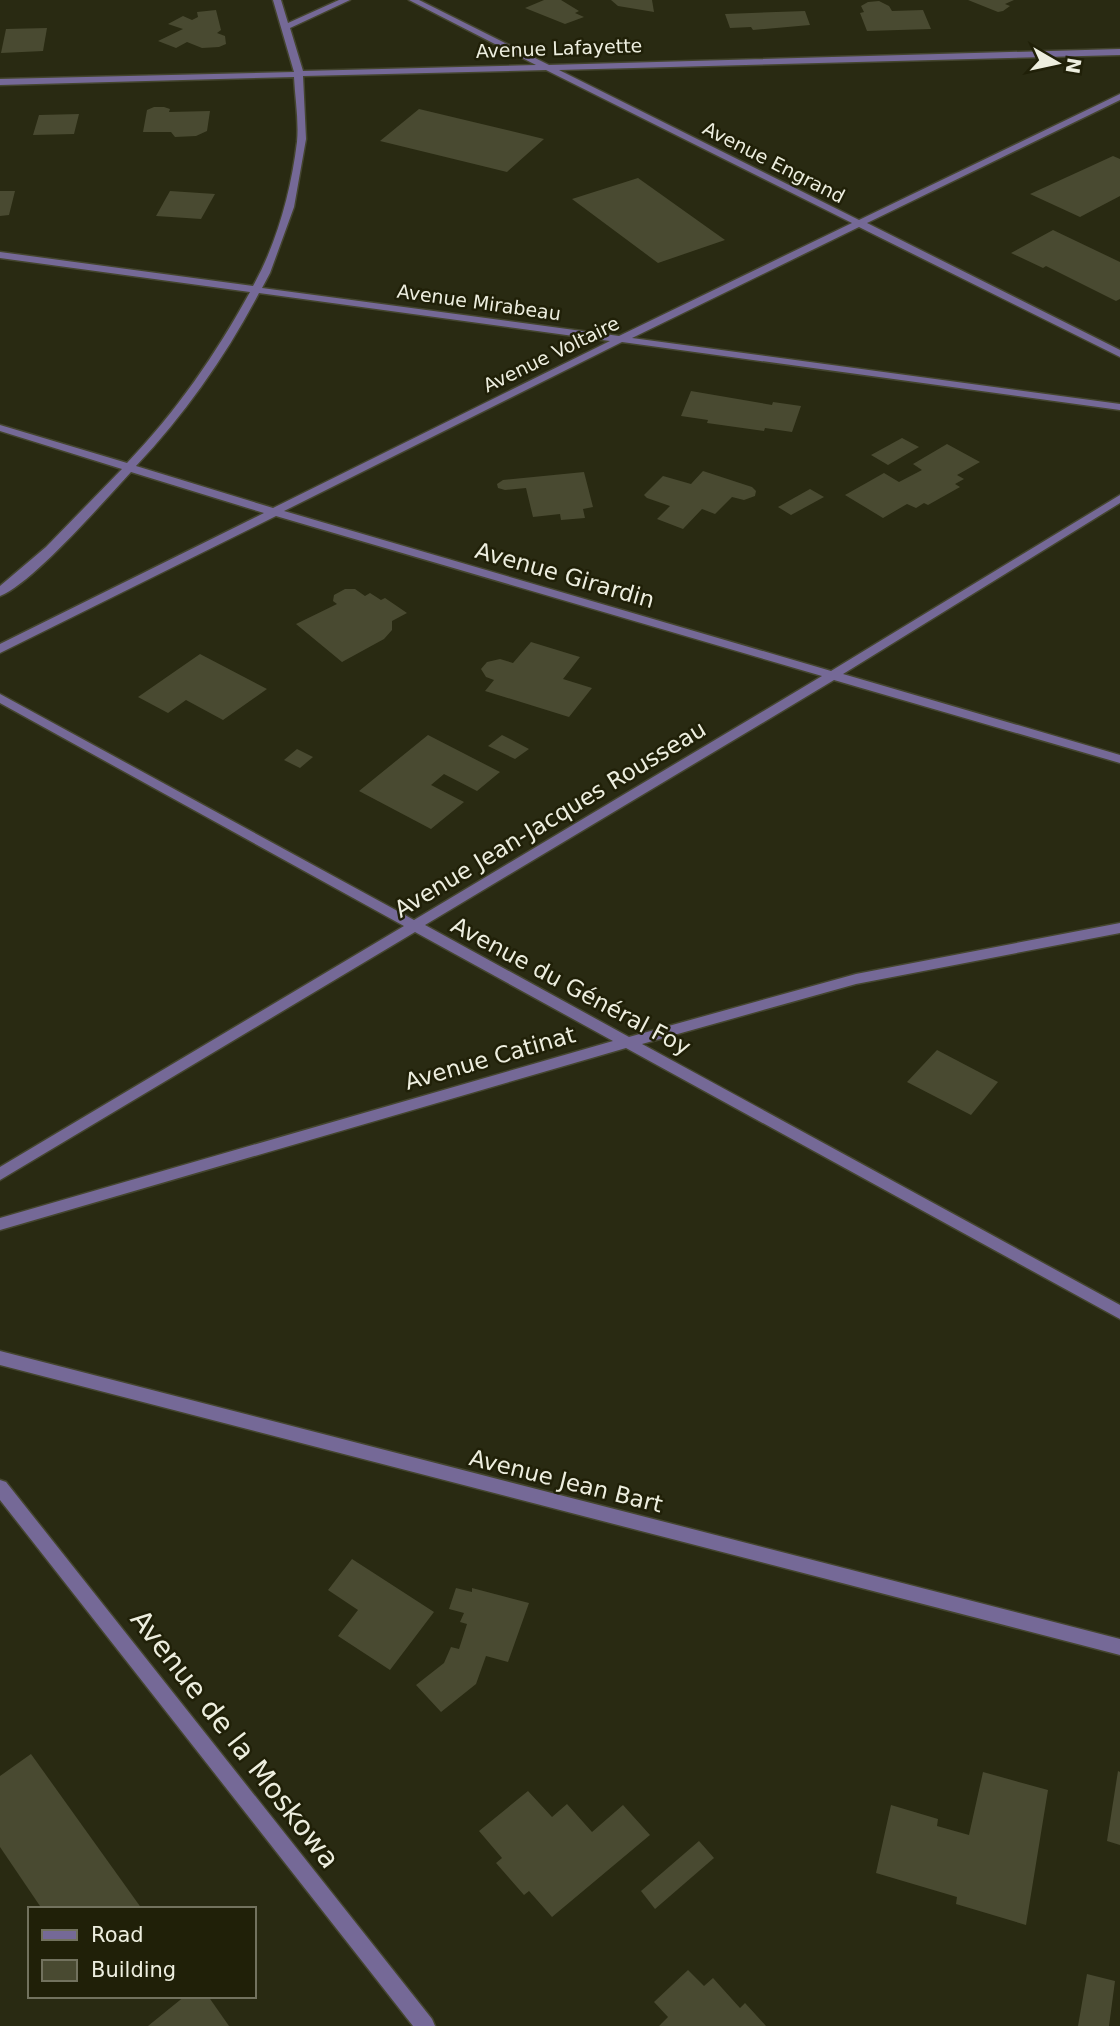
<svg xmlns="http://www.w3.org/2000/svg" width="1120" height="2026" font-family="'DejaVu Sans',sans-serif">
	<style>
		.building { fill: #494a31 }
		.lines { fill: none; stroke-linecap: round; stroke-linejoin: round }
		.minor-casing { stroke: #44452f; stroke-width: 3 }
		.minor { fill: #756997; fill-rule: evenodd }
		.labels { text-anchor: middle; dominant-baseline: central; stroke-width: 5; stroke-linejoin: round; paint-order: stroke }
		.far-street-label { font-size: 19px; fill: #edeedf; stroke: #202008 }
		.street-label { font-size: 23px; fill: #edeedf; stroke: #202008 }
		.near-street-label { font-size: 28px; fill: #edeedf; stroke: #202008 }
	</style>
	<rect width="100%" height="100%" fill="#292a12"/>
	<g class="building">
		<path d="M544,0H561L579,11L575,13L584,17L565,24L525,8Z"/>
		<path d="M611,0H652L654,12L618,6Z"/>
		<path d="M968,0H1014L1005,4L1010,6L1003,11L998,12Z"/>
		<path d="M879,1L889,6L892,11L923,10L931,29L867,31L860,13L864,12L861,6L868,2Z"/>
		<path d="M216,10L221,30L217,33L225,36L226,44L219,47L202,48L187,42L176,48L158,41L183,29L168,24L183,16L192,20L198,17L197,12Z"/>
		<path d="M805,11L810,25L753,30L751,27L730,28L725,14Z"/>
		<path d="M47,28L43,51L1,53L6,29Z"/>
		<path d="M154,107H164L170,109L169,112L210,111L207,131L196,136L175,137L171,132H143L147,110Z"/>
		<path d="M419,109L544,139L507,172L380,141Z"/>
		<path d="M79,114L74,134L33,135L39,115Z"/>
		<path d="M1113,156L1120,159V196L1080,217L1030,194Z"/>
		<path d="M638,178L725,240L658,263L572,199Z"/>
		<path d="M0,191H15L9,215L0,216Z"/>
		<path d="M170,191L215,194L201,219L156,216Z"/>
		<path d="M1053,230L1120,262V299L1116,301L1046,266L1043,268L1011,253Z"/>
		<path d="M691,391L772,405L773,402L801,406L792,432L765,428L764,431L707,423L708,420L681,416Z"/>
		<path d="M902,438L919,447L888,465L871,455Z"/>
		<path d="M947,444L980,462L957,475L964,479L955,484L960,487L928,505L924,503L916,508L907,504L883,518L845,495L884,473L899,482L922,470L913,464Z"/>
		<path d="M703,471L752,487L756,491L755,496L744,500L732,497L715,514L702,509L683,529L657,519L670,506L647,498L644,495L663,476L691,484Z"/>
		<path d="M584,472L593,507L583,509L585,518L561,520L560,514L533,517L526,488L505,490L498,488L497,484L503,480Z"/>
		<path d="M810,489L824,497L791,515L778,507Z"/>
		<path d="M345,589H355L365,596L370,593L381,600L385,598L407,613L392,621V630L384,639L342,662L296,624L337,604L333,601L334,595Z"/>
		<path d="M531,642L580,657L563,679L592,688L569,717L485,691L494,680L486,677L481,669L487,662L500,659L513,663Z"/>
		<path d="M200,654L267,689L223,720L186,700L168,713L138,697Z"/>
		<path d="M428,735L500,772L477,791L444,774L431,785L464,802L431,829L359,791Z"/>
		<path d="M502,735L512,740L529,749L515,759L488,746Z"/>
		<path d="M297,749L313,757L300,768L284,760Z"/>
		<path d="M937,1050L998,1082L971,1115L907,1082Z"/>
		<path d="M352,1559L434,1612L390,1670L338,1636L358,1610L328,1590Z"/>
		<path d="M456,1588L472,1592V1588L529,1603L508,1662L486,1656L476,1684L441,1712L416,1685L444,1663L451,1647L459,1649L467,1624L460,1622L464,1613L449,1609Z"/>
		<path d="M31,1754L142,1909H42L0,1847V1776Z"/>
		<path d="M1118,1771L1120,1772V1845L1107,1841Z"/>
		<path d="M983,1772L1048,1790L1026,1925L956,1904L957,1897L876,1873L891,1805L938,1819L937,1826L969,1835Z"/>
		<path d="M528,1791L552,1817L567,1804L592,1832L623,1805L650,1835L552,1917L529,1891L524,1895L496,1863L502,1858L479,1831Z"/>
		<path d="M699,1841L714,1858L655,1909L641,1891Z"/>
		<path d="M688,1970L704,1986L713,1978L740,2008L745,2003L766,2026H659L668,2017L654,2002Z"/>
		<path d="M1087,1974L1115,1981L1109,2026H1078Z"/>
		<path d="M185,1996H208L229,2026H148Z"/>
	</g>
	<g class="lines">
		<defs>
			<g id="minor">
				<path d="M273,0H281L288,23L339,0H350L290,28L303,71L536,65L409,0H419L549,65L1120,49V55L559,70L859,220L1120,94V100L867,223L1120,350V357L859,227L632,338L1120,404V410L622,342L284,511L831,671L1120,495V503L843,674L1120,755V763L834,680L425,925L629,1037L856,974L1120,923V933L856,984L642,1044L1120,1305V1319L626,1048L0,1230V1218L613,1041L415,932L0,1180V1167L404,926L0,703V694L414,920L822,676L276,516L0,653V644L264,513L131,472C105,500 32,584 0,596V586L46,547L122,469L0,431V425L127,463C176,412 216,354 250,292L0,258V252L253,286C277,243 291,191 297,142C299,121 295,98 294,77L0,85V79L294,72ZM546,70L852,223L619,336L262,288L270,273L294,207L306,139L303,76ZM259,293L610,341L273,508L136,466C185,414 226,356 259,293Z"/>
				<path d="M0,1351L1120,1639V1655L0,1365Z"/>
				<path d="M0,1480L6,1482L432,2019L435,2026H413L0,1500Z"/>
			</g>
		</defs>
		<use href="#minor" class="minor-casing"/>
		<use href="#minor" class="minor"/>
	</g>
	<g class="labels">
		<g class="far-street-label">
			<text transform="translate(559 48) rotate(-2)">Avenue Lafayette</text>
			<text transform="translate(774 162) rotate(27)">Avenue Engrand</text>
			<text transform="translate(479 302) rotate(8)">Avenue Mirabeau</text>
			<text transform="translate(551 354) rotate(-26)">Avenue Voltaire</text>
		</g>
		<g class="street-label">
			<text transform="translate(565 575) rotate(16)">Avenue Girardin</text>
			<text transform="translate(550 819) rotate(-31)">Avenue Jean-Jacques Rousseau</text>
			<text transform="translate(571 986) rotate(28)">Avenue du Général Foy</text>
			<text transform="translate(490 1058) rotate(-16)">Avenue Catinat</text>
			<text transform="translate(566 1481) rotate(14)">Avenue Jean Bart</text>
		</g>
		<g class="near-street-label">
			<text transform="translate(235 1739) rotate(52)">Avenue de la Moskowa</text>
		</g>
	</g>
	<rect x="28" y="1907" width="228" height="91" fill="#202008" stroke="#72725e" stroke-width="2"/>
	<rect x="42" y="1930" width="35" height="10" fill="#756997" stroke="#72725e" stroke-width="2"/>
	<text x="91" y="1942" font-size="21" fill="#edeedf">Road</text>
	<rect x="42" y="1960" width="35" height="21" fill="#494a31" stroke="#72725e" stroke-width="2"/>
	<text x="91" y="1977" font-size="21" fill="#edeedf">Building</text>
	<g transform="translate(1057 63) rotate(99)" stroke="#202008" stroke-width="5" paint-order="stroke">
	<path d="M0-5L12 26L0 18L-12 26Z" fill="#edeedf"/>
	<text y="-10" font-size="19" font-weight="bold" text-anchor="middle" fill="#edeedf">N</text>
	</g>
</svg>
